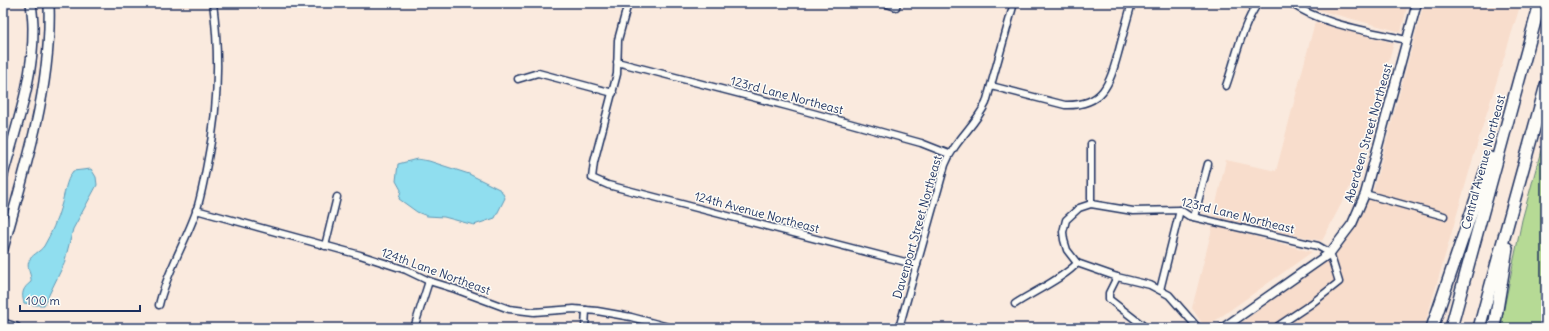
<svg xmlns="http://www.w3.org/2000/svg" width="1549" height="331" font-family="Delius,sans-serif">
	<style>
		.built { fill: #f8ddcc }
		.green { fill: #b6da95; stroke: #68847a }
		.water { fill: #90deef; stroke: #6198b5 }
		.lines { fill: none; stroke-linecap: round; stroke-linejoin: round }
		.minor-casing { stroke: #1b2f5e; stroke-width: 9 }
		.tertiary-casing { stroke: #1b2f5e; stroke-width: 11 }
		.secondary-casing { stroke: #1b2f5e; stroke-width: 12 }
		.motorway-casing { stroke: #1b2f5e; stroke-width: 14 }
		.minor { stroke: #fdfcf7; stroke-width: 6 }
		.tertiary { stroke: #fdfcf7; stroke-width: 8 }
		.secondary { stroke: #fdfcf7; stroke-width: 9 }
		.motorway { stroke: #fdfcf7; stroke-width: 11 }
		.labels { text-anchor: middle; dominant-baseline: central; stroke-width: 3; stroke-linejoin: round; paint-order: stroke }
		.street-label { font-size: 12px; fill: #1b2f5e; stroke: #fdfcf7 }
	</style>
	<rect width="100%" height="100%" fill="#faeade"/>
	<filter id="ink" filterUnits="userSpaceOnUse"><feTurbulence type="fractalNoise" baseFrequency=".025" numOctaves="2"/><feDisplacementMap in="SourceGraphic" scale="8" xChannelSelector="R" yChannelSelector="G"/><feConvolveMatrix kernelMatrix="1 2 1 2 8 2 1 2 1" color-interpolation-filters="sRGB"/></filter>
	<g filter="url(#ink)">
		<g class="built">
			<path d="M1316,3H1408L1401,32L1315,9Z"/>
			<path d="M1424,3H1521L1479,138L1424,328H1234L1335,254L1373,191Z"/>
			<path d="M1315,22L1394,43L1351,185L1322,241L1213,217L1226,160L1276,171Z"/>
			<path d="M1213,225L1312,252L1205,328L1192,308Z"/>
		</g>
		<path class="green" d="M1546,132V328H1500L1522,220Z"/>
		<g class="water">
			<path d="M417,159L429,161L469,174L501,190L505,198L495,218L474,225L444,217L427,216L417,212L399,199L401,190L396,181L398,164Z"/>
			<path d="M91,169L96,177L97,185L73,229L64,264L44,305H34L24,303C21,293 23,288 31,282C32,275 26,268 29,261C31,255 40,252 44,246C51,234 57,220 61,206C65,194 65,182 73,171Z"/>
		</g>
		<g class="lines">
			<defs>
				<g id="minor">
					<path d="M628,3L618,40L617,74L594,162L592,178L608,185L917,265"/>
					<path d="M884,3L896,7L897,3"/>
					<path d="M1291,3C1322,25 1370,31 1406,40"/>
					<path d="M617,62L787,106L921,143L949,154"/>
					<path d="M518,79L538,73L613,93"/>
					<path d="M991,86L1065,105C1105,106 1110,82 1119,50C1123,35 1127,19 1132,3"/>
					<path d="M1226,86C1236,58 1241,28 1258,3"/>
					<path d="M1365,194L1444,216"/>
					<path d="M1091,204V144"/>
					<path d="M196,210L360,255L406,270L429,281L455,289L509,309L534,312L574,309L597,311L631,317L672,328"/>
					<path d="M1194,217L1208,164"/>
					<path d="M325,246L337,197"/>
					<path d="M1117,277L1109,293V299L1146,328"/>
					<path d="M1160,290L1180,210"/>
					<path d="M1015,304C1030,294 1067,276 1077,263"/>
					<path d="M159,305C166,274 185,243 196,212C201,197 204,180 207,164C218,111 220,57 213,3"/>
					<path d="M414,328L429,281"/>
					<path d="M585,328L586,310"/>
					<path d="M899,328L945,165C954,141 975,126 986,103L1014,3"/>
					<path d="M1198,328L1169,295L1150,285L1117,277L1077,263L1067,250L1064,240L1063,232L1066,220L1079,208L1091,204L1133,211L1180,210L1189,216L1318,246L1330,253L1339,282L1311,304L1278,326"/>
				</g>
				<path id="tertiary" d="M1223,328L1330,253L1352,224L1365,194L1417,3"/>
				<g id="secondary">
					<path d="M3,175C16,127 34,78 33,28C33,19 32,11 31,3"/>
					<path d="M3,249C25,168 52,88 49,3"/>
					<path d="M3,324L16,328"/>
				</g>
				<g id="motorway">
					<path d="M1432,328L1490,158"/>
					<path d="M1451,328L1540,3"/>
					<path d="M1479,328L1546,85"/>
					<path d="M1494,328L1507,248"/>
				</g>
			</defs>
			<use href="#minor" class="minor-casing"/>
			<use href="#tertiary" class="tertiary-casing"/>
			<use href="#secondary" class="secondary-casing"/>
			<use href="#motorway" class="motorway-casing"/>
			<use href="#minor" class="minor"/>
			<use href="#tertiary" class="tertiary"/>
			<use href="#secondary" class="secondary"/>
			<use href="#motorway" class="motorway"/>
		</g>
	</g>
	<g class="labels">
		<g class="street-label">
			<text transform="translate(787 95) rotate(15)">123rd Lane Northeast</text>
			<text transform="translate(1368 133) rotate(-74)">Aberdeen Street Northeast</text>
			<text transform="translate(1483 162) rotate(-75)">Central Avenue Northeast</text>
			<text transform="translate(757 212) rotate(15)">124th Avenue Northeast</text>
			<text transform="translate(1238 215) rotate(14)">123rd Lane Northeast</text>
			<text transform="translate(917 227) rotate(-74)">Davenport Street Northeast</text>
			<text transform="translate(436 271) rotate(20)">124th Lane Northeast</text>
		</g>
	</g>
	<rect width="1549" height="331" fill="none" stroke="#fdfcf7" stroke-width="16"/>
	<rect x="8" y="8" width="1533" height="315" fill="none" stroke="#1b2f5e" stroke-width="1.5" filter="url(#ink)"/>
	<path d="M20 305v6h120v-6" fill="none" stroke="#1b2f5e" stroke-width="2"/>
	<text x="26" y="305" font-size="12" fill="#1b2f5e" stroke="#fdfcf7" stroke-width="3" paint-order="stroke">100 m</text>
</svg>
